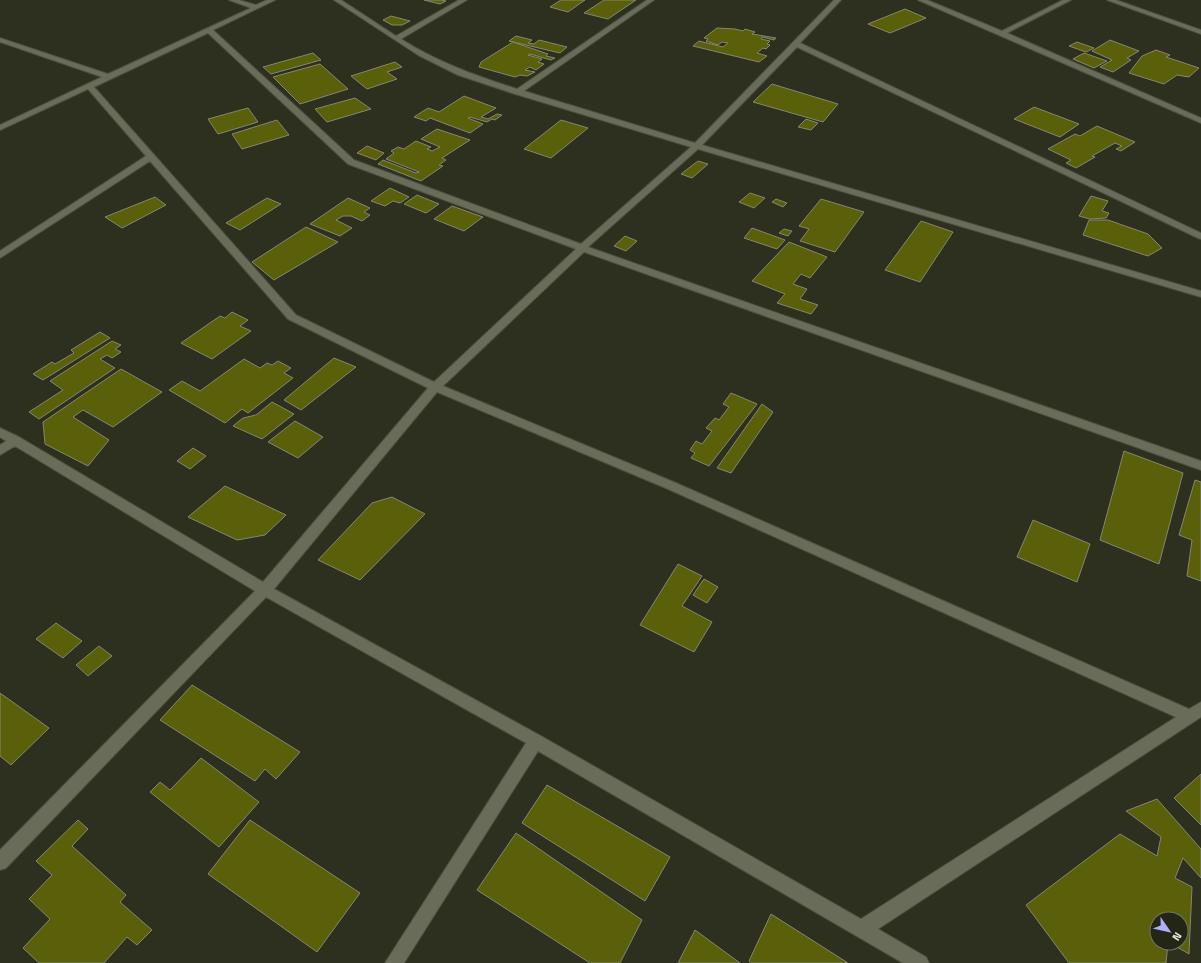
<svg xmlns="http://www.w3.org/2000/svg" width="1201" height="963" font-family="'Titillium Web',sans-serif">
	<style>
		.building { fill: #596009; stroke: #848773 }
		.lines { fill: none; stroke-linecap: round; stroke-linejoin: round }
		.minor-casing { stroke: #4c4e3f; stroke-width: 2 }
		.minor { fill: #696c58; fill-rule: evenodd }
	</style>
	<rect width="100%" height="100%" fill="#2e301f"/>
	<g class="building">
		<path d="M424,0H441L446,1L440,4Z"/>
		<path d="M561,0H585L568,12L550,7Z"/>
		<path d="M604,0H636L608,19L584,13Z"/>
		<path d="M905,9L926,18L890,33L868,24Z"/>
		<path d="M391,16L410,21L402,25H392L383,20Z"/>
		<path d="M717,28L735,29L743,31L745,29L755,32L752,34L776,38L774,40L762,37L761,39L770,41L767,44L770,45L766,49L763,48L757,53L767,56L759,62L693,46L699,41L723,47L728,43L722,42L718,45L706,41L708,39L704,38Z"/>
		<path d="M516,36L532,40L528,43L534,44L539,40L567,47L560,53L509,41Z"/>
		<path d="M1110,40L1139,51L1127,58L1131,60L1113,72L1100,67L1112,60L1092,51Z"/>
		<path d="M513,42L548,54L546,56L555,58L551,60L530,54L528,55L542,59L538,62L544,64L536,70L530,67L525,70L535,72L527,76L520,75L515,77L479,67L481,62Z"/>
		<path d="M1077,42L1094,48L1086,52L1069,46Z"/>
		<path d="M1156,50L1170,55L1166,57L1199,68L1189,77L1177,75L1164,84L1129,73L1142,56Z"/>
		<path d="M313,53L321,60L271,74L263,67Z"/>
		<path d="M1084,53L1107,61L1094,68L1073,59Z"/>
		<path d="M395,62L402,67L387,72L397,79L367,89L351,76Z"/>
		<path d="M320,64L348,89L300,104L273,77Z"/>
		<path d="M772,84L838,104L823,122L753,102Z"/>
		<path d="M464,96L496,108L481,117L488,119L497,114L502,115L495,120L492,119L487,122L470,117L468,118L483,124L470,133L430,118L426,121L414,117L428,108L439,112Z"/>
		<path d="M355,98L371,109L327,122L315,109Z"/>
		<path d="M1034,107L1079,124L1060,137L1014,119Z"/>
		<path d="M248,108L258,122L218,134L208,119Z"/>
		<path d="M806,119L818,123L811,130L798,127Z"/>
		<path d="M277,120L289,135L242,149L232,134Z"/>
		<path d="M561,120L588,128L551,158L524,149Z"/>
		<path d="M1097,126L1135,142L1121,151L1116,149L1122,146L1115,143L1092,156L1095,157L1076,168L1066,163L1071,160L1048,149L1075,134L1080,136Z"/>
		<path d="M437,129L470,140L442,158L446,160L439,165L443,166L421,181L378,164L383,160L416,173L419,172L386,159L394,153L391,151L398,147L404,149L416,141L431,147L427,149L432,151L440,147L421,139Z"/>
		<path d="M367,146L384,153L376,160L357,153Z"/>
		<path d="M698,161L708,164L692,178L681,174Z"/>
		<path d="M390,188L409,197L400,203L393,201L385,206L371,201Z"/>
		<path d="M750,193L765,198L754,208L739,202Z"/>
		<path d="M417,195L439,204L426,213L404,204Z"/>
		<path d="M1091,196L1108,201L1102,211L1109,213L1106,218L1090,219L1079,216Z"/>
		<path d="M155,197L166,205L122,228L105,217Z"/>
		<path d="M267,198L281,204L240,230L226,223Z"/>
		<path d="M348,198L370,208L364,212L370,215L362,221L351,216H343L336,220L352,228L340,236L310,224Z"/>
		<path d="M776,199L787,203L783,207L772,202Z"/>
		<path d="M821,199L864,212L835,252L800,241L809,229L799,226Z"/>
		<path d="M452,206L483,217L464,231L434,219Z"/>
		<path d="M1089,220H1108L1148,234L1162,248L1148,256L1083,235Z"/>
		<path d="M921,221L953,232L920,282L885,270Z"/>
		<path d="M306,227L338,242L274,280L252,262Z"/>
		<path d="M752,228L785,240L777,249L744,238Z"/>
		<path d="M784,229L792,231L788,236L779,233Z"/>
		<path d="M625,236L637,241L626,251L614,246Z"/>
		<path d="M789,242L827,257L810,278L801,274L793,284L807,289L800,299L818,305L811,314L777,303L785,294L752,281Z"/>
		<path d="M232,312L248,320L240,326L251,331L212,359L181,343L220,316L225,318Z"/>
		<path d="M100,332L110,338L43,380L33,374L52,362L55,364L74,353L71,350Z"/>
		<path d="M112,341L121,345L115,349L121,352L112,358L107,355L100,359L115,368L39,419L29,412L63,390L50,381Z"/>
		<path d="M334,358L356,367L301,410L284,400Z"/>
		<path d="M244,359L260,368L267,363L272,365L278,361L291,368L284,373L293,378L248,413L242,409L225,423L169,390L182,381L200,391Z"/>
		<path d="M121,369L162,392L113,427L83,410L73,417L109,440L88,466L45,444L43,422Z"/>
		<path d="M731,393L757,404L709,466L691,458L695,453L690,450L696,441L702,444L712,431L706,428L715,418L719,420L729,407L723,404Z"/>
		<path d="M272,402L294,414L262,439L233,426L243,418L256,415Z"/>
		<path d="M762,404L773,412L731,473L717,468Z"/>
		<path d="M295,421L323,437L298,458L268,442Z"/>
		<path d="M193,448L206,456L190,469L177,461Z"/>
		<path d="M1124,451L1183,473L1159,564L1100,540Z"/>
		<path d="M1195,480L1201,482V581L1187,576L1192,540L1179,535Z"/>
		<path d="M225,486L286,515L265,535L237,540L188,517Z"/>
		<path d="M392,497L425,514L360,580L318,560L372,503Z"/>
		<path d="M1033,520L1090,544L1077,582L1017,557Z"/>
		<path d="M678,564L702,576L682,606L712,622L694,652L640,625Z"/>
		<path d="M704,579L718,587L707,603L693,595Z"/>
		<path d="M56,623L82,641L63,658L36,639Z"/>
		<path d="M99,646L112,656L88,676L76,665Z"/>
		<path d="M192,685L300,752L276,779L265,769L255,781L160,720Z"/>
		<path d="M0,693L49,728L11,765L0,756Z"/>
		<path d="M201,758L259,802L219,847L150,792L160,782L170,790Z"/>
		<path d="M1201,774V825L1174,798Z"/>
		<path d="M547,785L670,857L645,901L522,823Z"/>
		<path d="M1157,799L1201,849V878L1183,858L1175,878L1192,887L1189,954L1170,943H1181V919H1157V943H1168L1166,963H1069L1026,905L1120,834L1157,856L1161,837L1126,811Z"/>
		<path d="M78,820L88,829L72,846L126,895L120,902L152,930L137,945L127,937L104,963H39L23,948L50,919L29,899L52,875L36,861Z"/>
		<path d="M250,820L360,893L317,952L208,874Z"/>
		<path d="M516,833L642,920L620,963H590L477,890Z"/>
		<path d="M771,914L848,963H751L749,961Z"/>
		<path d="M695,930L740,963H678Z"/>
	</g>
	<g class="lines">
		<defs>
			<g id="minor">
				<path d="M229,0H239L256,5L267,0H275L213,30L354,160L581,244L691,147L515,94L458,75L418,55L334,0H341L396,36L459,0H467L401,39C437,62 476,76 517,89L647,0H654L524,91L695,143L834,0H841L800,43L1201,233V239L1198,238L797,47L702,145L1201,291V297L698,149L588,247L1201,461V470L584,252L443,386L676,483L1189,709L1201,702V717L878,929L926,957L929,963H903L538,751L404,963H385L526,743L266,597L6,868L0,870V850L255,591L15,446L0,455V445L6,441L0,437V428L19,437L263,582L428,388L288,319L150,161L0,258V251L146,156L88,89L0,130V125L102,77L0,42V38L108,74L251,8ZM208,33L348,164L576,249L434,382L296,315L94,87ZM437,392L668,489L1176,717L861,919L541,736L274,589Z"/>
				<path d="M918,0H927L1002,31L1063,0H1071L1007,33L1201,118V123Z"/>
				<path d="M1107,0H1116L1201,30V34Z"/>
			</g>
		</defs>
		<use href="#minor" class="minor-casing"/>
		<use href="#minor" class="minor"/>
	</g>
	<g transform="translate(1169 931) rotate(124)"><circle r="19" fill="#242615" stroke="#717365"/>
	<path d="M0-3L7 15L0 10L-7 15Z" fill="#aeaefa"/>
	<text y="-6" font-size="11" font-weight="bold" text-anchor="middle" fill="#e5e7dc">N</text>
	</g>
</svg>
